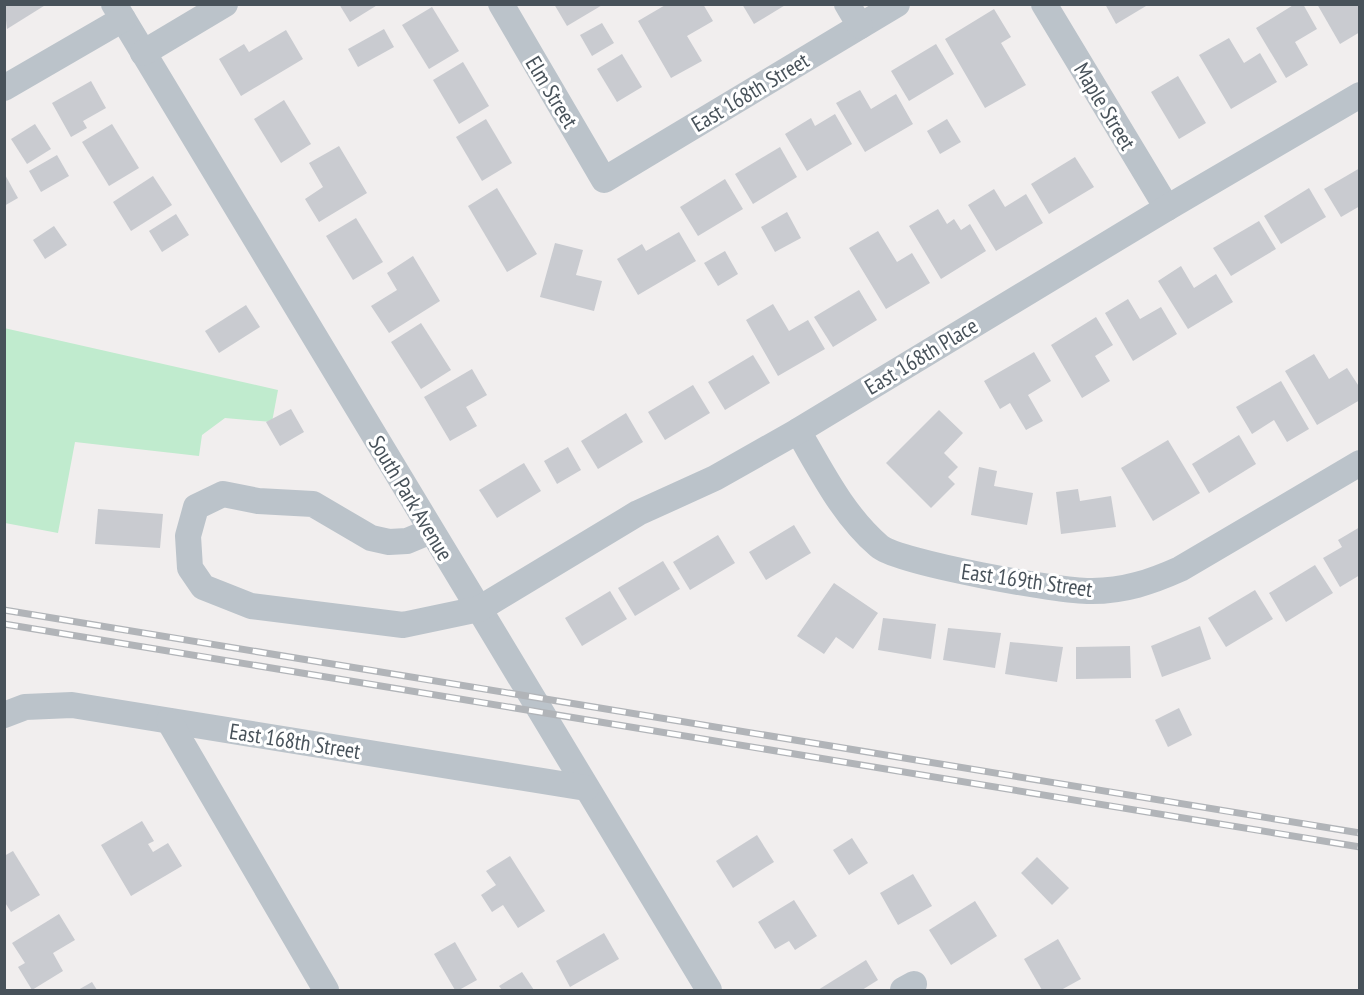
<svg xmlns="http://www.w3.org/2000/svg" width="1364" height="995" font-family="'PT Sans Narrow',sans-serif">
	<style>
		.green { fill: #c0ebce }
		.building { fill: #c9cbd0 }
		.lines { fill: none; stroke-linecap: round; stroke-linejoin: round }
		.minor { stroke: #bbc3ca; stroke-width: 26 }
		.rail-casing { stroke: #b1b4b8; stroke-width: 7 }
		.rail { stroke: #fff; stroke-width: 4.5; stroke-dasharray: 14; stroke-linecap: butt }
		.labels { text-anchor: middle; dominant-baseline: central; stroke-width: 6; stroke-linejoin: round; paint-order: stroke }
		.street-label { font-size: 22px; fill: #48525a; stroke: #fff }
	</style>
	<rect width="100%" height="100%" fill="#f1eeee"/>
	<path class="green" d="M4,328L278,390L272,422L225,418L202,435L199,456L75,442L58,533L5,523Z"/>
	<g class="building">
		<path d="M4,4H47L7,29Z"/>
		<path d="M339,4H379L350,22Z"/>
		<path d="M554,4H604L567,26Z"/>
		<path d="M667,4H703L713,21L687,36L702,61L671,78L638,21Z"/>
		<path d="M742,4H787L754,24Z"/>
		<path d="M1105,4H1145L1146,6L1116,24Z"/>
		<path d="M1295,4H1303L1317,29L1295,42L1308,65L1286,78L1256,28Z"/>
		<path d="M1317,4H1360V32L1340,44Z"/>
		<path d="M432,7L459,51L429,69L402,25Z"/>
		<path d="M994,9L1011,37L1001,43L1026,85L985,108L945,39Z"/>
		<path d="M602,23L614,43L592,56L580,35Z"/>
		<path d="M384,29L394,47L358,67L348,49Z"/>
		<path d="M286,30L303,59L241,96L219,59L244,44L249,52Z"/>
		<path d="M1229,38L1244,63L1260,53L1277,82L1231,109L1199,55Z"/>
		<path d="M936,44L954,74L909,101L891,71Z"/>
		<path d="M622,54L642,87L617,102L597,69Z"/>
		<path d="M463,62L489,106L459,124L433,80Z"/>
		<path d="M1178,76L1206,123L1179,139L1151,92Z"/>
		<path d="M91,81L106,108L83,121L87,128L71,137L52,103Z"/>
		<path d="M860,90L871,109L896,94L913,124L865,152L836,103Z"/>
		<path d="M284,100L311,144L281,163L254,119Z"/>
		<path d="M835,114L852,144L807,171L785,134L811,118L815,126Z"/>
		<path d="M486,119L512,163L482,181L456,137Z"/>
		<path d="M947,119L961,142L940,154L927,131Z"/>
		<path d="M35,124L51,149L27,164L11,139Z"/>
		<path d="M112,124L139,168L109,186L82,142Z"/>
		<path d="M339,146L367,193L319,222L305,199L323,187L309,163Z"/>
		<path d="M780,147L797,177L753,204L735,174Z"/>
		<path d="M57,155L69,176L41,192L29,171Z"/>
		<path d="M1075,157L1094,187L1049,214L1031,184Z"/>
		<path d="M1360,168V206L1341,217L1324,189Z"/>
		<path d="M4,173L18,198L4,206Z"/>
		<path d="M153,176L172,205L131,231L113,202Z"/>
		<path d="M725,179L743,209L698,236L680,207Z"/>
		<path d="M497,188L537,254L507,272L468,206Z"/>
		<path d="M1309,188L1326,217L1281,244L1264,216Z"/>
		<path d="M994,189L1005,207L1026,194L1043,223L996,251L968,205Z"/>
		<path d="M938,209L947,224L954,219L961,230L970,224L986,251L941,279L909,226Z"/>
		<path d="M787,212L801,238L775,252L761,227Z"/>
		<path d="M176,214L189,235L162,252L149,231Z"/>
		<path d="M356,218L383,262L353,280L326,236Z"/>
		<path d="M1259,221L1276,249L1231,276L1213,248Z"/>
		<path d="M54,226L67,245L45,259L33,240Z"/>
		<path d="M878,231L897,262L912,253L930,283L886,309L849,248Z"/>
		<path d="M679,232L696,261L638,295L617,259L642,244L646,251Z"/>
		<path d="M555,243L583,250L576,275L602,281L594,311L540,297Z"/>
		<path d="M725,251L738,274L718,286L704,263Z"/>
		<path d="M413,256L440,301L389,333L371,306L397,290L387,273Z"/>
		<path d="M1181,266L1194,288L1216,274L1233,302L1188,329L1158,281Z"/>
		<path d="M859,290L877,320L833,347L814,317Z"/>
		<path d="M1128,299L1140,319L1161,307L1177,334L1133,361L1105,313Z"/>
		<path d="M773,304L789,331L808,320L825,349L778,376L746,320Z"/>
		<path d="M246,305L260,327L219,353L205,331Z"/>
		<path d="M1096,317L1113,345L1095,356L1110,381L1082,398L1051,345Z"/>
		<path d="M421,323L451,370L421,389L391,342Z"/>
		<path d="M1034,352L1051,381L1028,395L1043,421L1026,430L1010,403L1000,409L984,381Z"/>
		<path d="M1314,354L1329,379L1347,368L1360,388V400L1317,425L1285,371Z"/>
		<path d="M753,355L770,383L725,410L708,382Z"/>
		<path d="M472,369L487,395L466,407L477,426L450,441L424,397Z"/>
		<path d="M1281,381L1309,429L1287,442L1274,420L1252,434L1236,407Z"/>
		<path d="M693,385L710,413L665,440L648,412Z"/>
		<path d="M291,409L304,432L280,446L266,422Z"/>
		<path d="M939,410L963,433L944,453L958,467L948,477L955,484L931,508L886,463Z"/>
		<path d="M626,413L643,442L598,469L581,441Z"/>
		<path d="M1239,435L1256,464L1209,493L1192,464Z"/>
		<path d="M1168,440L1200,493L1153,521L1121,468Z"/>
		<path d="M568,447L581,470L557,484L544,461Z"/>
		<path d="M524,463L541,491L497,518L479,490Z"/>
		<path d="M979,467L997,471L994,486L1033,493L1027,525L971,515Z"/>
		<path d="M1078,489L1080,501L1111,496L1116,527L1061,534L1056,492Z"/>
		<path d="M98,509L163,514L160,548L95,544Z"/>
		<path d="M794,525L811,553L766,580L749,552Z"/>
		<path d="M1360,527V575L1340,587L1323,558L1342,547L1338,540Z"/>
		<path d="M718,535L735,563L690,590L673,562Z"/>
		<path d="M663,561L680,589L635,616L618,588Z"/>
		<path d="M1315,565L1333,593L1286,622L1269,593Z"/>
		<path d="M834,583L878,613L853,649L836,637L824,654L797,636Z"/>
		<path d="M1255,590L1273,619L1226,647L1208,618Z"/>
		<path d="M610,591L627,619L582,646L565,618Z"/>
		<path d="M883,618L936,624L931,659L878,650Z"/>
		<path d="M1200,626L1211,659L1162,677L1151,646Z"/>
		<path d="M948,628L1001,633L995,668L943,660Z"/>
		<path d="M1010,642L1063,647L1057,682L1005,674Z"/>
		<path d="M1130,646L1131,678L1076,679V647Z"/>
		<path d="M1179,708L1192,735L1168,747L1155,720Z"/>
		<path d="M142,821L154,841L148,844L153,852L168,843L182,866L131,896L101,845Z"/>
		<path d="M757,835L774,862L733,888L716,861Z"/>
		<path d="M852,838L868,863L849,875L833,850Z"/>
		<path d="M13,851L40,895L11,912L4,901V856Z"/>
		<path d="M510,856L545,911L518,928L503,905L492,912L481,895L496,885L486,871Z"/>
		<path d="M1037,857L1069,888L1052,905L1021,873Z"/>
		<path d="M913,874L932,906L898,925L880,893Z"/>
		<path d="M794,900L817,936L795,950L789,941L775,949L758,922Z"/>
		<path d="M975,901L997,936L951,965L929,930Z"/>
		<path d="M59,914L75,940L53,953L63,971L32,990L18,967L25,963L12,943Z"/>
		<path d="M604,933L619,959L570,987L556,961Z"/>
		<path d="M1058,939L1081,979L1061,990H1042L1024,959Z"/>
		<path d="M455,942L477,980L459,990H455L434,954Z"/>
		<path d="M866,960L878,980L862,990H818Z"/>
		<path d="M522,972L534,990H502L499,986Z"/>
		<path d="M92,982L97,990H78Z"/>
	</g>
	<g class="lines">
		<g class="minor">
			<path d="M114,4L709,990"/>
			<path d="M501,4L604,180L897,4"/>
			<path d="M847,4L860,26"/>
			<path d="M1044,4L1167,208"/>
			<path d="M143,53L225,4"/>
			<path d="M4,88L123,19"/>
			<path d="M798,431C822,472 843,515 879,546C898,563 1062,592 1092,591C1124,591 1151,582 1180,569L1360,463"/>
			<path d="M431,531L407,541L389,542L371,538L313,504L258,501L223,494L196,507L188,536L190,568L203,587L251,606L403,625L479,609L638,513L715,478L798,431L1167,208L1360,95"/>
			<path d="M4,715L25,707L72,705L586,788"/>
			<path d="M169,721L326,990"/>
			<path d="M903,990L914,984"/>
		</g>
		<defs>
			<g id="rail">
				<path d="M4,610L1360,833"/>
				<path d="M4,624L1360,847"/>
			</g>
		</defs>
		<use href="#rail" class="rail-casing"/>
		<use href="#rail" class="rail"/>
	</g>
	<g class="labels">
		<g class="street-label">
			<text transform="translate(552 92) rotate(59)">Elm Street</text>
			<text transform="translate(750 92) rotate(-31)">East 168th Street</text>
			<text transform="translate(1105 106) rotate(59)">Maple Street</text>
			<text transform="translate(921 356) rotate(-31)">East 168th Place</text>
			<text transform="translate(411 498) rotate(59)">South Park Avenue</text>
			<text transform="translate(1027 580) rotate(8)">East 169th Street</text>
			<text transform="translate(295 741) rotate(9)">East 168th Street</text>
		</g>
	</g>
	<rect width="1364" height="995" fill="none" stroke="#48525a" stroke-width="12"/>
</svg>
